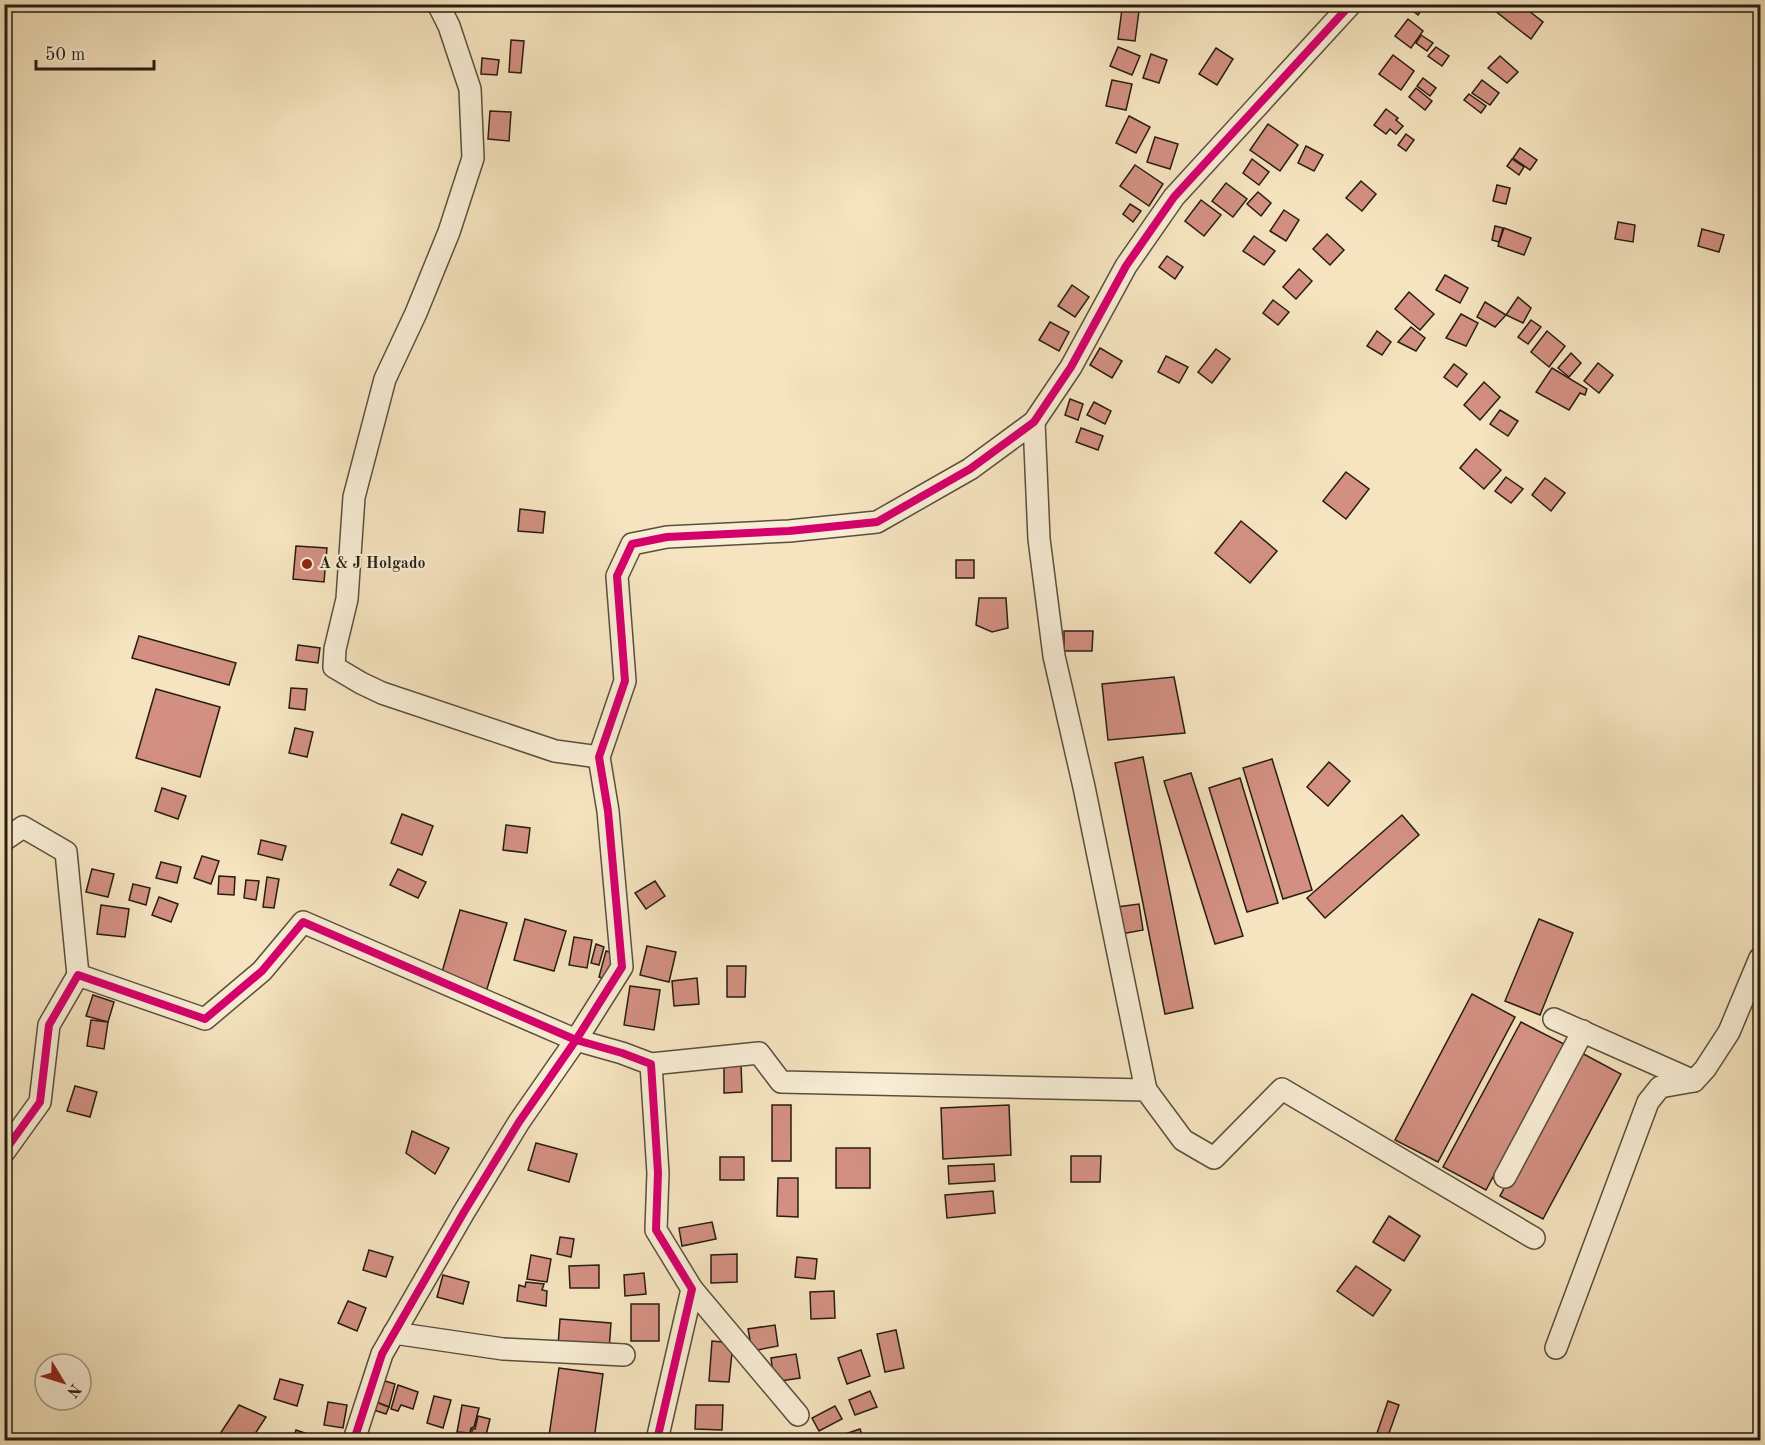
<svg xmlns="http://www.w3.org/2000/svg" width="1765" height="1445" font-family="'Old Standard TT',serif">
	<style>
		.building { fill: #d39082; stroke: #271d12; stroke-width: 1.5 }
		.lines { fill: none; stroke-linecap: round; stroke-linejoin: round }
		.minor-casing { stroke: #5a4f3d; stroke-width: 24 }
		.minor { stroke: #f8edd5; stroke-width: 21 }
		.cycleway-casing { stroke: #f8edd5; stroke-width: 11 }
		.cycleway { stroke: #d6006c; stroke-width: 8 }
		.poi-dot { fill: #8f2418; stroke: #f8edd5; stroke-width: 2 }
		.labels { text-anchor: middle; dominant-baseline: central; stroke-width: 4.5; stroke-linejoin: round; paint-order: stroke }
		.poi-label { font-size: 16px; font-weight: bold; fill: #271d12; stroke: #f8edd5; text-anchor: start }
	</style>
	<rect width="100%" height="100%" fill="#f5e4bf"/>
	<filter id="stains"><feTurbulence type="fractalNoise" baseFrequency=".00333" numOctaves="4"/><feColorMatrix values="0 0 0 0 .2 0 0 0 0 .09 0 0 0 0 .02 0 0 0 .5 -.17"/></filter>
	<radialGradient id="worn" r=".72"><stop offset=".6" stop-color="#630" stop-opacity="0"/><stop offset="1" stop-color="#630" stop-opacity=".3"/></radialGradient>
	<g class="building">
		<path d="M1404,4H1426L1418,15Z"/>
		<path d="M1498,4H1520L1543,22L1531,39L1494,10Z"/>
		<path d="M1122,9L1139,11L1135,41L1118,39Z"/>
		<path d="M1408,19L1423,31L1411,48L1395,36Z"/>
		<path d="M1421,35L1433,43L1427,51L1416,43Z"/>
		<path d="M511,40L524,41L521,73L509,72Z"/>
		<path d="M1118,47L1140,56L1132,75L1110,66Z"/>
		<path d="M1436,47L1449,56L1442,66L1428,56Z"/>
		<path d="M1216,48L1233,59L1217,85L1199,74Z"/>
		<path d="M1151,54L1167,60L1159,83L1143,78Z"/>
		<path d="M1393,55L1414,71L1401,90L1379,74Z"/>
		<path d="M1500,56L1518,72L1507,83L1488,68Z"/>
		<path d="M482,58L499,60L497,75L481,74Z"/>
		<path d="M1423,78L1436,88L1430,96L1417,86Z"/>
		<path d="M1112,80L1132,84L1126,110L1106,106Z"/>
		<path d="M1482,80L1499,93L1490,105L1472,93Z"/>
		<path d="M1416,88L1432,101L1425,110L1409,97Z"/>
		<path d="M1469,94L1486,106L1481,113L1464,100Z"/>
		<path d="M1386,109L1398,118L1396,120L1403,126L1396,134L1390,129L1386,134L1374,125Z"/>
		<path d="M490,111L511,112L509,141L488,139Z"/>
		<path d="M1129,116L1150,127L1136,153L1116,143Z"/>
		<path d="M1268,124L1298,145L1280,171L1250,150Z"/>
		<path d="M1406,134L1414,140L1406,151L1398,145Z"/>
		<path d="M1155,137L1178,144L1170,169L1147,162Z"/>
		<path d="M1306,146L1323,155L1314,171L1298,163Z"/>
		<path d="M1520,148L1537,160L1530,170L1513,158Z"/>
		<path d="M1252,159L1269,172L1259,185L1243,173Z"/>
		<path d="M1512,159L1524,167L1519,175L1507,166Z"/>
		<path d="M1135,165L1163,184L1149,206L1120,186Z"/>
		<path d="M1361,181L1376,194L1362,211L1346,198Z"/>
		<path d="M1226,183L1247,199L1233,217L1212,201Z"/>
		<path d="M1497,185L1510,188L1506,204L1493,201Z"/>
		<path d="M1258,192L1271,203L1261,216L1247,204Z"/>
		<path d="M1201,200L1221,215L1204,236L1185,221Z"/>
		<path d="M1130,204L1141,211L1133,222L1123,214Z"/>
		<path d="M1284,210L1299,220L1286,241L1270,231Z"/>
		<path d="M1618,222L1635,225L1633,242L1615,239Z"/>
		<path d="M1495,226L1503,228L1499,242L1492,240Z"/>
		<path d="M1504,228L1531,238L1524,255L1498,246Z"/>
		<path d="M1702,229L1724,235L1719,252L1698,246Z"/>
		<path d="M1327,234L1344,250L1330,265L1313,249Z"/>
		<path d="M1254,236L1275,251L1264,265L1243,251Z"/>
		<path d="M1167,256L1183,267L1175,279L1159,267Z"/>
		<path d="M1299,269L1312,281L1296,299L1283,287Z"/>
		<path d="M1445,275L1468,288L1460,303L1436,290Z"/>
		<path d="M1072,285L1089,297L1075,317L1058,306Z"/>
		<path d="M1409,292L1434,314L1420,330L1395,309Z"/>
		<path d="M1518,297L1531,308L1523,323L1506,315Z"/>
		<path d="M1273,300L1289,312L1278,325L1263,313Z"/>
		<path d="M1485,302L1506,315L1495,327L1477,317Z"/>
		<path d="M1461,314L1478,323L1466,346L1446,338Z"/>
		<path d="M1531,320L1541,327L1528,344L1518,337Z"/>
		<path d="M1050,322L1069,332L1059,351L1039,340Z"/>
		<path d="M1411,327L1425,338L1416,351L1398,342Z"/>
		<path d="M1377,331L1391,342L1382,355L1367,346Z"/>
		<path d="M1547,331L1565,346L1549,367L1531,352Z"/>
		<path d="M1100,348L1122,361L1112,378L1090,365Z"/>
		<path d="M1216,349L1230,359L1212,383L1198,372Z"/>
		<path d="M1571,353L1581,363L1569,377L1558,368Z"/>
		<path d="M1166,356L1188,367L1179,383L1158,372Z"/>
		<path d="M1598,363L1613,375L1599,393L1584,381Z"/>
		<path d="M1454,364L1467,374L1457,387L1444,377Z"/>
		<path d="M1552,368L1587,389L1585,395L1580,393L1569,410L1536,392Z"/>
		<path d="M1484,382L1500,397L1480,420L1464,405Z"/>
		<path d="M1070,399L1083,404L1078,420L1065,415Z"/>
		<path d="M1094,402L1111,411L1105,424L1087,415Z"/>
		<path d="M1500,410L1518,421L1508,436L1490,424Z"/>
		<path d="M1081,428L1103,436L1098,450L1076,442Z"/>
		<path d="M1476,449L1501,470L1484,489L1460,468Z"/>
		<path d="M1346,472L1369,489L1346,519L1323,501Z"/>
		<path d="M1506,477L1523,489L1511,503L1495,491Z"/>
		<path d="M1545,478L1565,493L1551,511L1532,495Z"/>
		<path d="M520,509L545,512L543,533L518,531Z"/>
		<path d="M1241,521L1277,551L1250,583L1215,553Z"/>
		<path d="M296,546L327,548L324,582L293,579Z"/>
		<rect x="956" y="560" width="18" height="18"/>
		<path d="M979,598H1006L1008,628L992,632L976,625Z"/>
		<path d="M1064,631H1093L1092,651H1064Z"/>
		<path d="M139,636L236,663L229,685L132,658Z"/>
		<path d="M298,645L320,648L318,663L296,660Z"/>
		<path d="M1174,677L1185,733L1108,740L1102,684Z"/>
		<path d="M291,688L307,689L305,710L289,708Z"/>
		<path d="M156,689L220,707L200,777L136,758Z"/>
		<path d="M295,728L313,732L307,757L289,753Z"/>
		<path d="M1143,757L1193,1008L1165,1014L1115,763Z"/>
		<path d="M1272,759L1312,890L1283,899L1243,768Z"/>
		<path d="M1329,762L1350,781L1328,806L1307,787Z"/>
		<path d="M1191,773L1243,936L1215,944L1164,781Z"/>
		<path d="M1240,778L1278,903L1247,912L1209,788Z"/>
		<path d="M162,788L186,796L178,819L155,811Z"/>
		<path d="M402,814L433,826L422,855L391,843Z"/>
		<path d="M1402,815L1419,835L1325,918L1307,898Z"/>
		<path d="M506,825L530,828L527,853L503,850Z"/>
		<path d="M261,840L286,846L282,860L258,854Z"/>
		<path d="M202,856L219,861L211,884L194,878Z"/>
		<path d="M161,862L181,867L177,883L156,878Z"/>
		<path d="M92,869L114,874L108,897L86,892Z"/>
		<path d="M398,869L426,882L418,898L390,885Z"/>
		<path d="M219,876L235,877L234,895L218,894Z"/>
		<path d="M267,877L279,879L274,908L263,907Z"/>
		<path d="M246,880L259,881L256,900L244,898Z"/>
		<path d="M655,881L665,896L646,909L635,893Z"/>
		<path d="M133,884L150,888L146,905L129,900Z"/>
		<path d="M159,897L178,904L171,922L152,915Z"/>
		<path d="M1139,904L1143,930L1121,934L1117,907Z"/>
		<path d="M101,905L129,909L125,937L97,934Z"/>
		<path d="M460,910L507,923L486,992L440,979Z"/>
		<path d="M525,919L566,931L554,971L514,960Z"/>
		<path d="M1539,919L1573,933L1540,1015L1505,1001Z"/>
		<path d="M574,937L592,940L587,968L569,965Z"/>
		<path d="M596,944L604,947L599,965L591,963Z"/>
		<path d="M647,946L676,952L669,982L640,975Z"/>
		<path d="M606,951L616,954L609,980L599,977Z"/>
		<path d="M727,966H746L745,997H727Z"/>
		<path d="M697,978L699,1004L674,1006L672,981Z"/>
		<path d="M630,986L660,990L654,1030L624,1025Z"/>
		<path d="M1472,994L1515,1017L1438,1162L1395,1140Z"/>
		<path d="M93,995L114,1002L108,1022L86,1016Z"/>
		<path d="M91,1020L108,1022L104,1049L87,1046Z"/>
		<path d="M1521,1022L1564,1044L1486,1190L1443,1167Z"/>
		<path d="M1578,1051L1621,1074L1543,1219L1500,1196Z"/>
		<path d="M741,1064L742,1092L724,1093V1065Z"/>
		<path d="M75,1086L97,1092L90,1117L67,1111Z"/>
		<rect x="772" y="1105" width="19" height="56"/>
		<path d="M1009,1105L1011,1155L943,1159L941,1108Z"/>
		<path d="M412,1131L449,1148L435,1174L406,1153Z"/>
		<path d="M536,1143L577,1154L569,1182L528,1170Z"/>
		<rect x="836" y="1148" width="34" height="40"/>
		<path d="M1071,1156H1101L1100,1182H1071Z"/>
		<rect x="720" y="1157" width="24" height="23"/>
		<path d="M994,1164L995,1181L949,1184L948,1166Z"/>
		<path d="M778,1178H798V1217L777,1216Z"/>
		<path d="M993,1191L995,1213L947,1218L945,1195Z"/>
		<path d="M1389,1216L1420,1236L1404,1261L1373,1242Z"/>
		<path d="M712,1222L716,1239L682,1246L679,1228Z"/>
		<path d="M560,1237L574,1239L571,1257L557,1254Z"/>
		<path d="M369,1250L393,1257L386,1277L363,1270Z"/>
		<path d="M737,1254V1282L711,1283V1255Z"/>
		<path d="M531,1255L551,1259L547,1282L527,1279Z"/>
		<path d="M797,1257L817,1259L815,1279L795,1277Z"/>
		<path d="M599,1265V1288H570L569,1266Z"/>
		<path d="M1356,1266L1391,1290L1373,1316L1337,1291Z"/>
		<path d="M644,1273L646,1294L625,1296L624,1275Z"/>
		<path d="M443,1275L469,1282L463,1304L437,1297Z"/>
		<path d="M526,1282L544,1284L542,1290L547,1291L546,1306L517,1301L519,1285L525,1287Z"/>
		<path d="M834,1291L835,1318L811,1319L810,1292Z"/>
		<path d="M348,1301L366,1308L357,1331L338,1323Z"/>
		<rect x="631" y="1304" width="28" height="37"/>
		<path d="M560,1319L611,1323L609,1350L558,1346Z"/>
		<path d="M775,1325L778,1346L752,1351L748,1329Z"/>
		<path d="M896,1330L904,1368L885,1372L877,1334Z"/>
		<path d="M712,1341L733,1343L729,1382L709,1381Z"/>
		<path d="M861,1350L870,1376L847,1384L838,1358Z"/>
		<path d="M796,1354L800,1378L774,1382L771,1358Z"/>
		<path d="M559,1368L603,1374L594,1440L549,1436Z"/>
		<path d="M375,1378L395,1384L389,1407L368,1399Z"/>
		<path d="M280,1379L303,1385L297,1406L274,1399Z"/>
		<path d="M398,1385L418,1392L413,1409L401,1405L398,1411L391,1409Z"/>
		<path d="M870,1391L877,1407L855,1415L849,1400Z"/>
		<path d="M434,1396L451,1400L443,1428L427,1423Z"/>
		<path d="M1388,1401L1399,1405L1388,1436L1377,1433Z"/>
		<path d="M328,1402L347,1405L343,1428L324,1425Z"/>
		<path d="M376,1402L389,1407L386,1414L374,1410Z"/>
		<path d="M239,1405L266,1417L251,1440H216Z"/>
		<path d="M462,1405L479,1408L474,1427L471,1428L470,1433L457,1432Z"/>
		<path d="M696,1405H723L722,1430L695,1429Z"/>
		<path d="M835,1406L842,1419L819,1431L812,1418Z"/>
		<path d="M478,1416L490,1419L486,1435H479L478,1440H472V1429H475Z"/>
		<path d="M860,1429L864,1440H837L836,1437Z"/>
		<path d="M296,1430L325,1440H293Z"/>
		<rect x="682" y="1434" width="33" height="6"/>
	</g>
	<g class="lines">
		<defs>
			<g id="minor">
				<path d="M438,4L449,26L470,89L473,158L449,232L416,313L385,379L354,497L347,599L335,649L334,667L361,683L382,693L555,751L599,757"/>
				<path d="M1034,422L1039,539L1054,656L1084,787L1146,1090"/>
				<path d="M4,840L23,827L66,852L78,975"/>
				<path d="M1554,1019L1694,1081"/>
				<path d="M651,1064L759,1053L781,1082L1146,1090L1183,1140L1214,1158L1282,1089L1534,1238"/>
				<path d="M4,1152L40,1102L49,1025L78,975L205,1019L262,971L303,922L576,1040L622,1053L651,1064L658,1173L656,1230L692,1289L657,1440"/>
				<path d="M1505,1177L1583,1031"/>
				<path d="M692,1289L798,1415"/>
				<path d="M394,1333L503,1349L624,1355"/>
				<path d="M1556,1348L1648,1102L1660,1087L1694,1081L1705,1069L1729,1032L1760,958"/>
				<path d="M354,1440L382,1354L464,1212L519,1122L576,1040L622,967L608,811L599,757L625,681L617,576L632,544L667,537L789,531L877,522L970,469L1034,422L1071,367L1126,266L1174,197L1351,4"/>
			</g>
		</defs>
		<use href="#minor" class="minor-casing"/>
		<use href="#minor" class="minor"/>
		<defs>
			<g id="cycleway">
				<path d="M4,1152L40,1102L49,1025L78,975L205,1019L262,971L303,922L576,1040L622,1053L651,1064L658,1173L656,1230L692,1289L657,1440"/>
				<path d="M354,1440L382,1354L464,1212L519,1122L576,1040L622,967L608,811L599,757L625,681L617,576L632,544L667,537L789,531L877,522L970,469L1034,422L1071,367L1126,266L1174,197L1351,4"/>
			</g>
		</defs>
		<use href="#cycleway" class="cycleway-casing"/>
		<use href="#cycleway" class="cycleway"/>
	</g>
	<circle class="poi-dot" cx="307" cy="564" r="6"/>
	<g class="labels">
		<g class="poi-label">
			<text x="319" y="564">A &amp; J Holgado</text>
		</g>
	</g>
	<rect width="1765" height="1445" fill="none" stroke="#f5e4bf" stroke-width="24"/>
	<rect x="6" y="6" width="1753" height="1433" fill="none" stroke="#271d12" stroke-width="3"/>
	<rect x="12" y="12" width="1741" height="1421" fill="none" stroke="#271d12" stroke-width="1.5"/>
	<g transform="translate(63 1382) rotate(128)"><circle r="28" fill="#f8edd5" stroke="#a49a87" stroke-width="1.5"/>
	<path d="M0-4.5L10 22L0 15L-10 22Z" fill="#8f2418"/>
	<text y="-9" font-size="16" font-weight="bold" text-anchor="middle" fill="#271d12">N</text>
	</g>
	<path d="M36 60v9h118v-9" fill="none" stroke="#271d12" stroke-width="3"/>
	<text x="45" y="60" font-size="18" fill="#271d12" stroke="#f8edd5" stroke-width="4.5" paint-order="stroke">50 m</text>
	<rect width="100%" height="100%" filter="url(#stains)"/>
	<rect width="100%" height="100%" fill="url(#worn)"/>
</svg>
